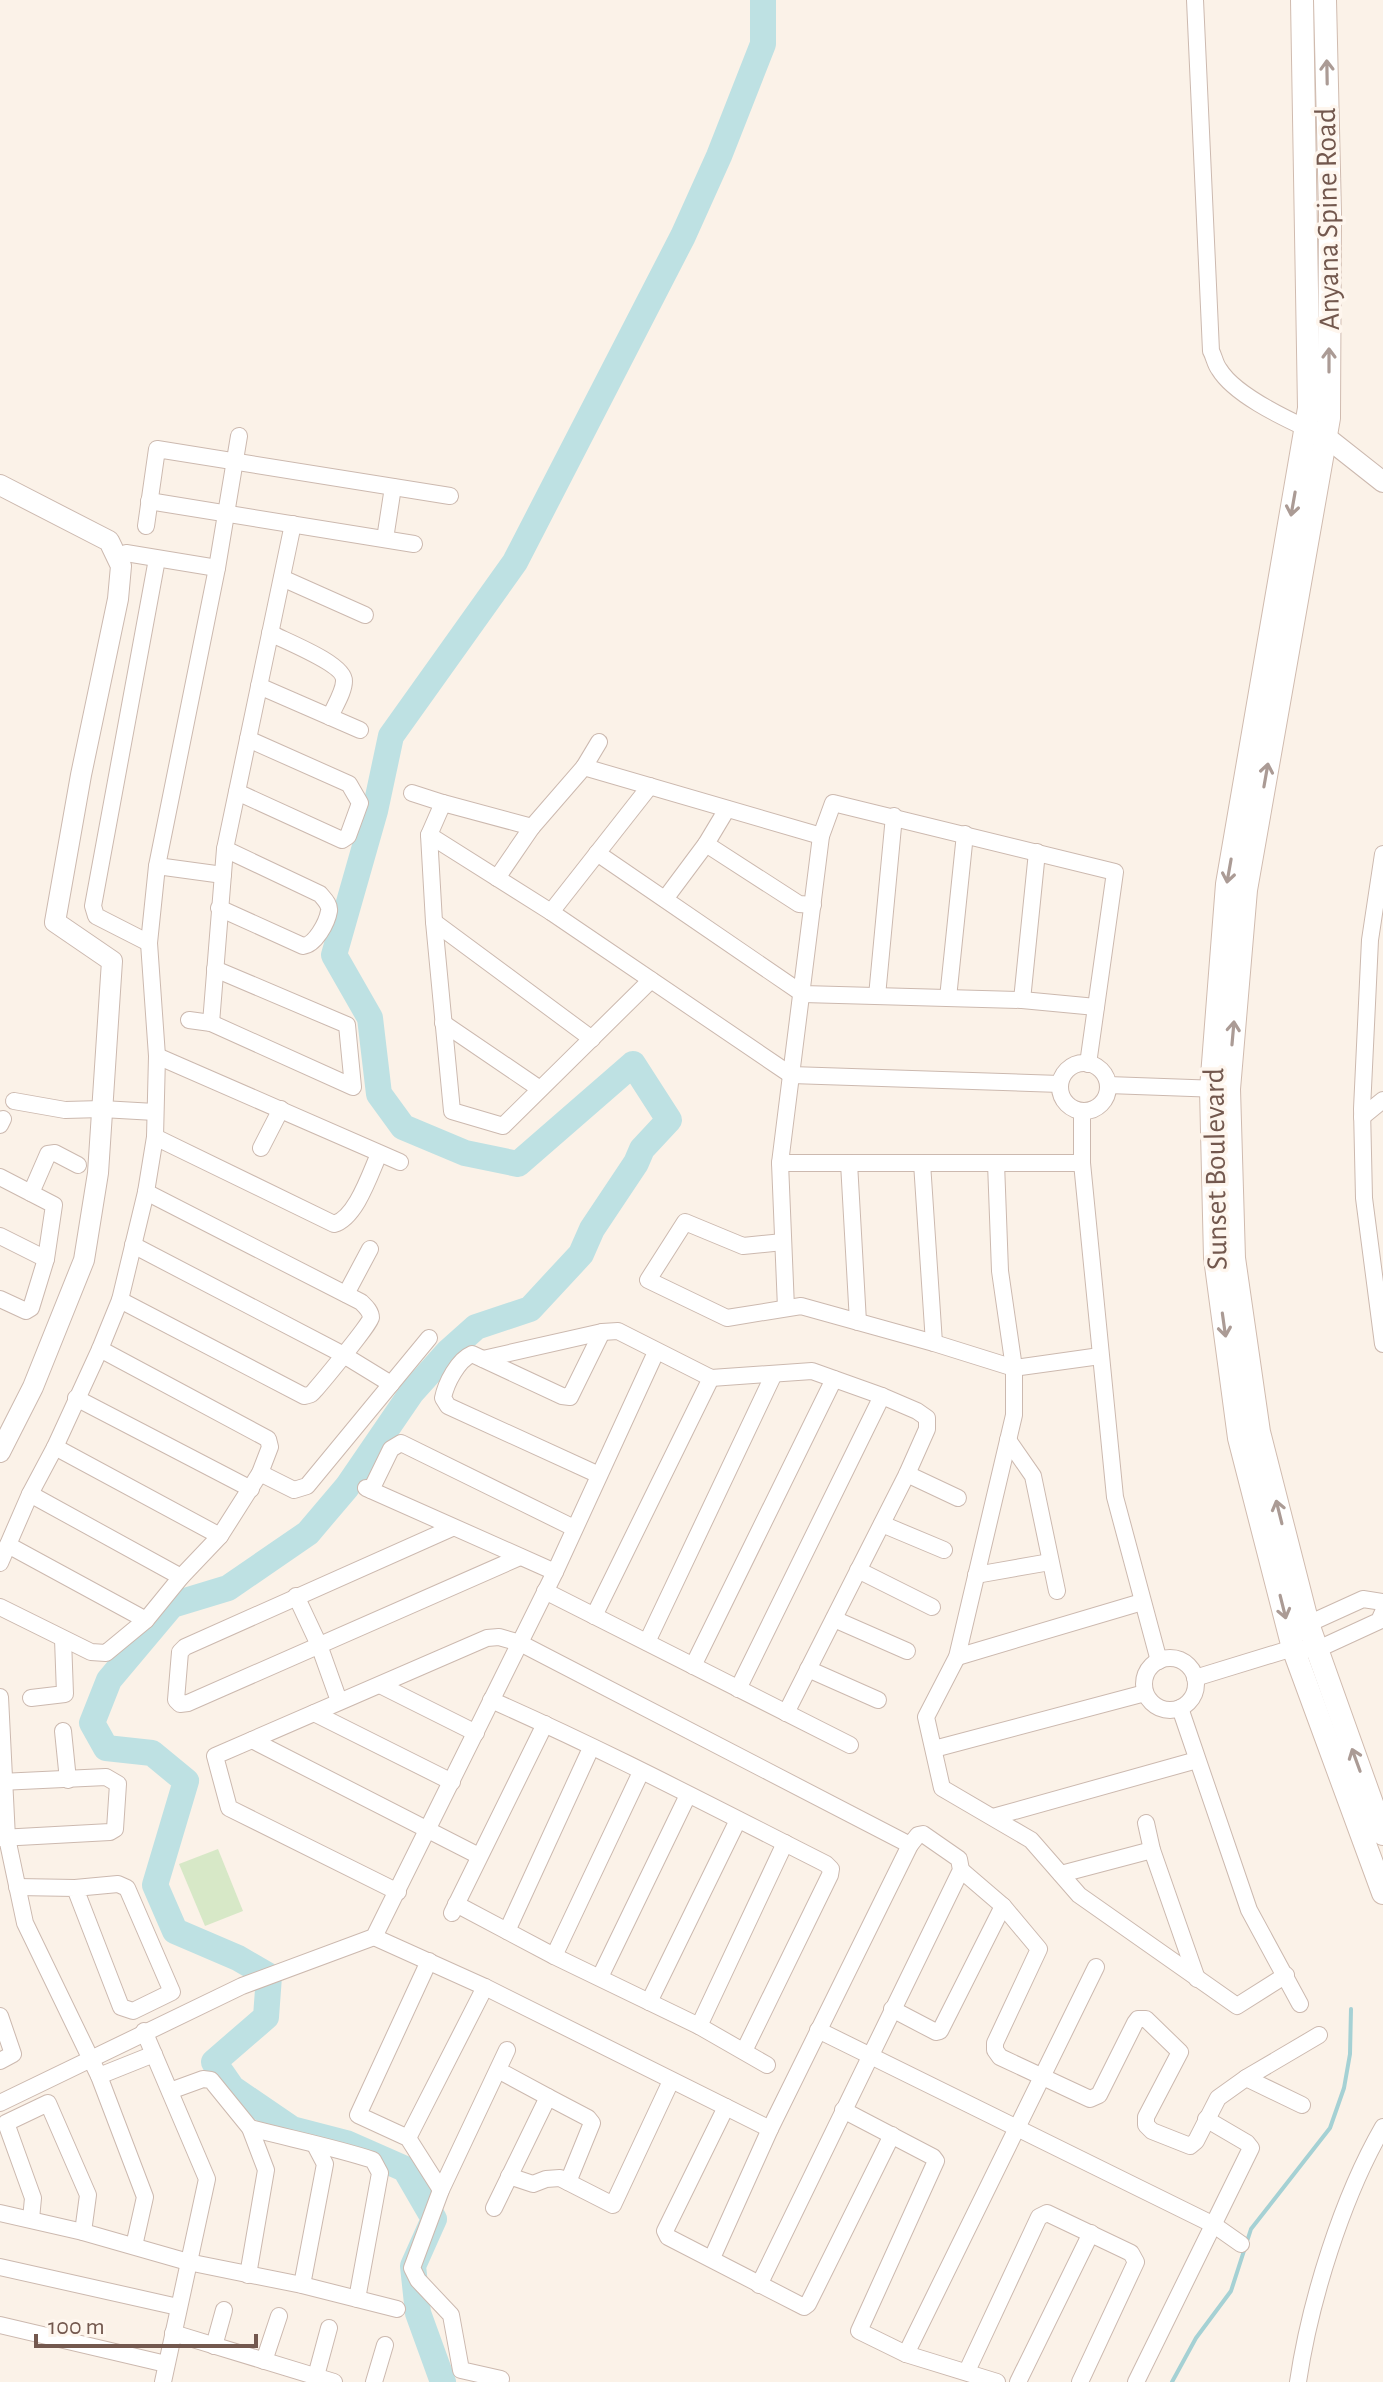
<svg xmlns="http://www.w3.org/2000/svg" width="1383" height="2382" font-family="'Alegreya Sans',sans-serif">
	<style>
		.green { fill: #d7e8c7 }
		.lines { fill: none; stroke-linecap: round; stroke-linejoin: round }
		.stream { stroke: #a5d1d4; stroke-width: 4 }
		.river { stroke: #bee1e3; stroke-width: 26 }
		.minor-casing { stroke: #ccb9af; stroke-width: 18 }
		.tertiary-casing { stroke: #ccb9af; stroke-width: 22 }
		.secondary-casing { stroke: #d0bbaf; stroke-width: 24 }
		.minor { stroke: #fff; stroke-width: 16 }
		.tertiary { stroke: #fff; stroke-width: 20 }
		.secondary { stroke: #fff; stroke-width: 22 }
		.oneway { stroke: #ab9b95 }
		.labels { text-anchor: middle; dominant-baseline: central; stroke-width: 7; stroke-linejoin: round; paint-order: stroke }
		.street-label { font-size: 30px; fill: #73584e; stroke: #fef6ee }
	</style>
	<rect width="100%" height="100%" fill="#fbf2e8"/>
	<path class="green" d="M218,1849L243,1911L205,1926L179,1864Z"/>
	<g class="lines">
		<path class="stream" d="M1172,2382L1196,2338L1231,2291L1251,2229L1330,2128L1344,2088L1350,2054L1351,2009"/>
		<path class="river" d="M443,2382L418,2313L413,2266L434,2219L405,2169L346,2143L292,2129L232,2088L214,2062L266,2017L269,1976L238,1958L175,1931L155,1885L186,1781L152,1753L106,1748L92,1723L109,1680L172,1605L228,1588L308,1533L347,1487L412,1392L448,1352L476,1327L530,1309L581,1254L592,1229L636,1163L642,1149L669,1120L633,1064L518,1164L465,1153L403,1127L379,1094L370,1018L334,955L375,811L391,736L515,562L683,236L719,156L763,44V0"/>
		<defs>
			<g id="minor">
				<path d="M1195,0L1211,351C1214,356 1215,364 1219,369C1234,394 1280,416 1306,428"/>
				<path d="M149,501L414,544"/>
				<path d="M146,526L157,449L450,496"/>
				<path d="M385,539L393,487"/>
				<path d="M126,553L217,568"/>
				<path d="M282,578L365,615"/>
				<path d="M270,633C285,641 345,664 344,681C344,692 334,707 330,717"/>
				<path d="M259,686L360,730"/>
				<path d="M584,767L599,742"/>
				<path d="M237,792L342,840L348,836L360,803L349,784L248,739"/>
				<path d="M412,793L443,803"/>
				<path d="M429,835L551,912L791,1075L1060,1084"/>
				<path d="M706,844L799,904L813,905"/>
				<path d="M597,853L803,994L1022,1000L1096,1007"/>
				<path d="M1383,854L1370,940L1362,1109L1364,1198L1383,1344"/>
				<path d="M157,866L223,875"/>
				<path d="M497,878L532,827"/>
				<path d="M665,899L706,844L727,809"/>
				<path d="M219,908L303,946C315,945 327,923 329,911C330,904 324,899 320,894L225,849"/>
				<path d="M551,912L650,786"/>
				<path d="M434,922L592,1039"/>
				<path d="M149,943L96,916L93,906L157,559"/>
				<path d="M651,980L503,1126L452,1111L434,922L429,835L443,803L532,827L584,767L821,836"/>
				<path d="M877,996L894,816"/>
				<path d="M948,998L965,834"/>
				<path d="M1022,1000L1037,852"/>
				<path d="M189,1020L211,1023L353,1087L347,1025L215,969"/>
				<path d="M211,1023L225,849L293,524"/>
				<path d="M443,1023L540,1089"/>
				<path d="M157,1056L400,1162"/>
				<circle cx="1084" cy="1087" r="24"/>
				<path d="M1108,1085L1219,1089"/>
				<path d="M14,1101L65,1110L102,1109L155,1112"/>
				<path d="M1082,1111V1163L1115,1497L1159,1661"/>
				<path d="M1362,1117L1383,1100"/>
				<path d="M0,1125L3,1119"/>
				<path d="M155,1137L334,1224C356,1218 370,1174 379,1154"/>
				<path d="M261,1148L281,1109"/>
				<path d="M780,1163H1082"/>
				<path d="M849,1163L858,1322"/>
				<path d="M922,1163L934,1343"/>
				<path d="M996,1163L1000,1271L1014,1368V1415L957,1657L926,1717L942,1788L1031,1840L1079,1895L1237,2006L1286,1975"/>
				<path d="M0,1177L54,1205L46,1259L31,1308L26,1311L0,1299"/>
				<path d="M31,1193L48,1154L55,1153L78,1165"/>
				<path d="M0,1236L46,1259"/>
				<path d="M783,1242L743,1246L685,1222L648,1280L727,1318L801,1306L934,1343L1014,1368L1100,1356"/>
				<path d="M133,1245L342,1354L391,1384"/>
				<path d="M346,1294L370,1249"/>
				<path d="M120,1300L304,1396C311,1394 310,1396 315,1390C322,1382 371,1323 371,1318C371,1311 365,1306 361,1302L146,1192"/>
				<path d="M786,1308L780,1163L821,836L833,803L1115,872L1088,1064"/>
				<path d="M483,1359L602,1332L618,1331L711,1378L812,1371L882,1396L917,1411L927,1418V1429L907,1474L786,1713"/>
				<path d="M76,1398L251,1489"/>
				<path d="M1008,1440L1033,1476L1057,1591"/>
				<path d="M55,1447L220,1536"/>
				<path d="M260,1473L294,1490L307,1486L429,1338"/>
				<path d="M907,1474L958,1498"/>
				<path d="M599,1475L448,1406L443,1398C446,1383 458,1360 472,1354L562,1396L570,1397L602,1332"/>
				<path d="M366,1488L555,1572"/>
				<path d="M371,1490L391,1449L401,1443L574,1528"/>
				<path d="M30,1494L181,1577"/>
				<path d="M882,1524L944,1550"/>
				<path d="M452,1528L185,1647L180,1652L176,1700L180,1704L188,1703L520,1557"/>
				<path d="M8,1545L146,1620"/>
				<path d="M0,1563L30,1494L55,1447L100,1349L120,1300L146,1192L155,1137L157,1056L149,943L157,866L217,568L239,436"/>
				<path d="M858,1570L932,1607"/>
				<path d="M976,1575L1050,1562"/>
				<path d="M545,1591L850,1745"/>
				<path d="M296,1596L319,1645L339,1701"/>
				<path d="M0,1607L91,1652L106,1653L146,1620L181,1577L220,1536L260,1473L270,1447L268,1439L100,1349"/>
				<path d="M594,1616L711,1378"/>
				<path d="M834,1619L907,1651"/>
				<path d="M1303,1632L1308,1624L1363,1599L1383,1602"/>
				<path d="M647,1642L773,1376"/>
				<path d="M957,1657L1142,1602"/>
				<circle cx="1170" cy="1684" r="26"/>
				<path d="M693,1666L834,1379"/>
				<path d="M808,1669L878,1700"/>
				<path d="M1195,1678L1293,1648L1316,1650L1379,1621L1383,1612"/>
				<path d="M380,1685L476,1733"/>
				<path d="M738,1689L882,1396"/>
				<path d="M0,1697L7,1838L25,1923L99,2076L145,2197L134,2246"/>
				<path d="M31,1698L65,1694L63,1639"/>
				<path d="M491,1700C605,1750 715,1808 826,1864L831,1869L830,1875L744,2051"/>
				<path d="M1180,1708L1249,1910L1300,2004"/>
				<path d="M314,1713L452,1782"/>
				<path d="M63,1731L68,1780"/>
				<path d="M252,1740L479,1856"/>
				<path d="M934,1749L1145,1693"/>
				<path d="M0,1782L106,1777L118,1784L115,1829L110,1832L0,1838"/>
				<path d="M993,1817L1197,1760"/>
				<path d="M1146,1823L1152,1850L1197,1979"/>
				<path d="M961,1870L1003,1906L1039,1949L995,2043V2050L1000,2057L1090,2099L1099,2095L1135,2023L1138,2019H1146L1180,2052L1146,2117V2125L1152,2131L1190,2146L1196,2141L1218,2098L1246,2078L1319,2035"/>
				<path d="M1061,1874L1152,1850"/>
				<path d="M17,1887L75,1888L118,1884L127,1888L172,1992L133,2011L121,2007L75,1888"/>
				<path d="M398,1892L229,1808L215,1756L487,1638L499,1637L520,1643L910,1845"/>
				<path d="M456,1904L554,1956L699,2026L767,2065"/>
				<path d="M452,1913L545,1724"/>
				<path d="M507,1931L591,1748"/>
				<path d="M374,1937L485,1987L770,2129"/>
				<path d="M554,1956L641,1772"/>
				<path d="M429,1961L358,2115L408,2138L441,2190"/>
				<path d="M600,1977L688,1795"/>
				<path d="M649,2002L738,1820"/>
				<path d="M892,2009L936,2032L940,2031L1003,1906"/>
				<path d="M0,2016L13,2054L0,2061"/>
				<path d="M699,2026L785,1843"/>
				<path d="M818,2030L1214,2225L1241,2244"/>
				<path d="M144,2031L207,2179L163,2382"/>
				<path d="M498,2070L548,2097"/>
				<path d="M99,2076L154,2054"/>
				<path d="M1246,2078L1302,2105"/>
				<path d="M170,2091L203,2079L211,2080L250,2128L266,2170L248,2275"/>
				<path d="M0,2103L242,1986L374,1937L555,1572L656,1352"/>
				<path d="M726,2107L665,2231L668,2237L804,2307L808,2304L892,2135"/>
				<path d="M843,2110L933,2157L936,2161L859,2331L906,2354L997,2382"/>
				<path d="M250,2128C292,2139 333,2147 373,2160L380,2173L357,2299"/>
				<path d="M408,2138L485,1987"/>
				<path d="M509,2176L533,2184L546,2179L560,2178L613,2205L671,2081"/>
				<path d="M494,2208L548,2097L588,2118L592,2123L568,2182"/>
				<path d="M0,2213L83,2232L188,2262L302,2285L397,2309"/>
				<path d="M31,2219L33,2198L6,2123L48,2103L88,2195L83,2232"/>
				<path d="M712,2258L770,2129L910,1845L918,1835L923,1834L959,1859L961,1870L759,2285"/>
				<path d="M0,2267L178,2307"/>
				<path d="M302,2285L325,2164L315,2145"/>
				<path d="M0,2325L166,2364"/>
				<path d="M173,2333L334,2382"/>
				<path d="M214,2346L224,2310"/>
				<path d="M906,2354L1096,1967"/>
				<path d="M264,2361L279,2316"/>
				<path d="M967,2371L1039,2217L1047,2213L1131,2253L1136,2262L1080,2382"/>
				<path d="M316,2376L329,2328"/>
				<path d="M501,2379L461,2370L451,2315L418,2280L412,2268L441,2190L507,2050"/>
				<path d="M374,2382L385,2345"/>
				<path d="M1018,2382L1091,2233"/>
				<path d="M1136,2382L1251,2148L1247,2143L1206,2119"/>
				<path d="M1298,2382C1310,2301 1342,2198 1383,2127"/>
			</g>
			<g id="tertiary">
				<path d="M1312,431L1326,437L1383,482"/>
				<path d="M0,485L109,541L121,566L118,599L81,775L55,922L112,961L98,1173L84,1260L33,1387L0,1452"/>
			</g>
			<g id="secondary">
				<path d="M1302,0L1309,408L1227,884L1211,1089L1215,1258L1239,1438L1293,1648L1383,1893"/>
				<path d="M1325,0L1330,213L1329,418L1246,890L1229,1089L1234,1258L1259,1432L1308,1624L1383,1834"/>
			</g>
		</defs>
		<use href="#minor" class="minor-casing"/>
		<use href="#tertiary" class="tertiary-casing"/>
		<use href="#secondary" class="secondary-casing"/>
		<use href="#minor" class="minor"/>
		<use href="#tertiary" class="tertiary"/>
		<use href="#secondary" class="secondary"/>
	</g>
	<defs><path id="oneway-shaft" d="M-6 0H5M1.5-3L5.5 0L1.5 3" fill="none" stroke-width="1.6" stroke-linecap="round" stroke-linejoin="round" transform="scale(2)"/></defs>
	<g class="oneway">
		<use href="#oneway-shaft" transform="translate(1327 72) rotate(-91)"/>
		<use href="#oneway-shaft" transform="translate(1329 360) rotate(-90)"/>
		<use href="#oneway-shaft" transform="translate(1293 504) rotate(100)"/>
		<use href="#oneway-shaft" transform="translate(1266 775) rotate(-80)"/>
		<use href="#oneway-shaft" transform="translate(1229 871) rotate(100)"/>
		<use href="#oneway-shaft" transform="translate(1233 1033) rotate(-85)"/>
		<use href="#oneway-shaft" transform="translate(1224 1325) rotate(82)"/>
		<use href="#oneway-shaft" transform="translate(1279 1512) rotate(-104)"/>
		<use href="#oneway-shaft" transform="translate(1283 1607) rotate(76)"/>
		<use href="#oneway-shaft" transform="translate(1356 1760) rotate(-110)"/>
	</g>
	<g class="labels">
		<g class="street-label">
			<text transform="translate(1328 219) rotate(-91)">Anyana Spine Road</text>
			<text transform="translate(1216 1169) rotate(-91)">Sunset Boulevard</text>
		</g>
	</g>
	<path d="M36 2334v12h220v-12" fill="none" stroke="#73584e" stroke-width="4"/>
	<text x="48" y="2334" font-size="24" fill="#73584e" stroke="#fef6ee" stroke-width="6" paint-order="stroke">100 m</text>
</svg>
